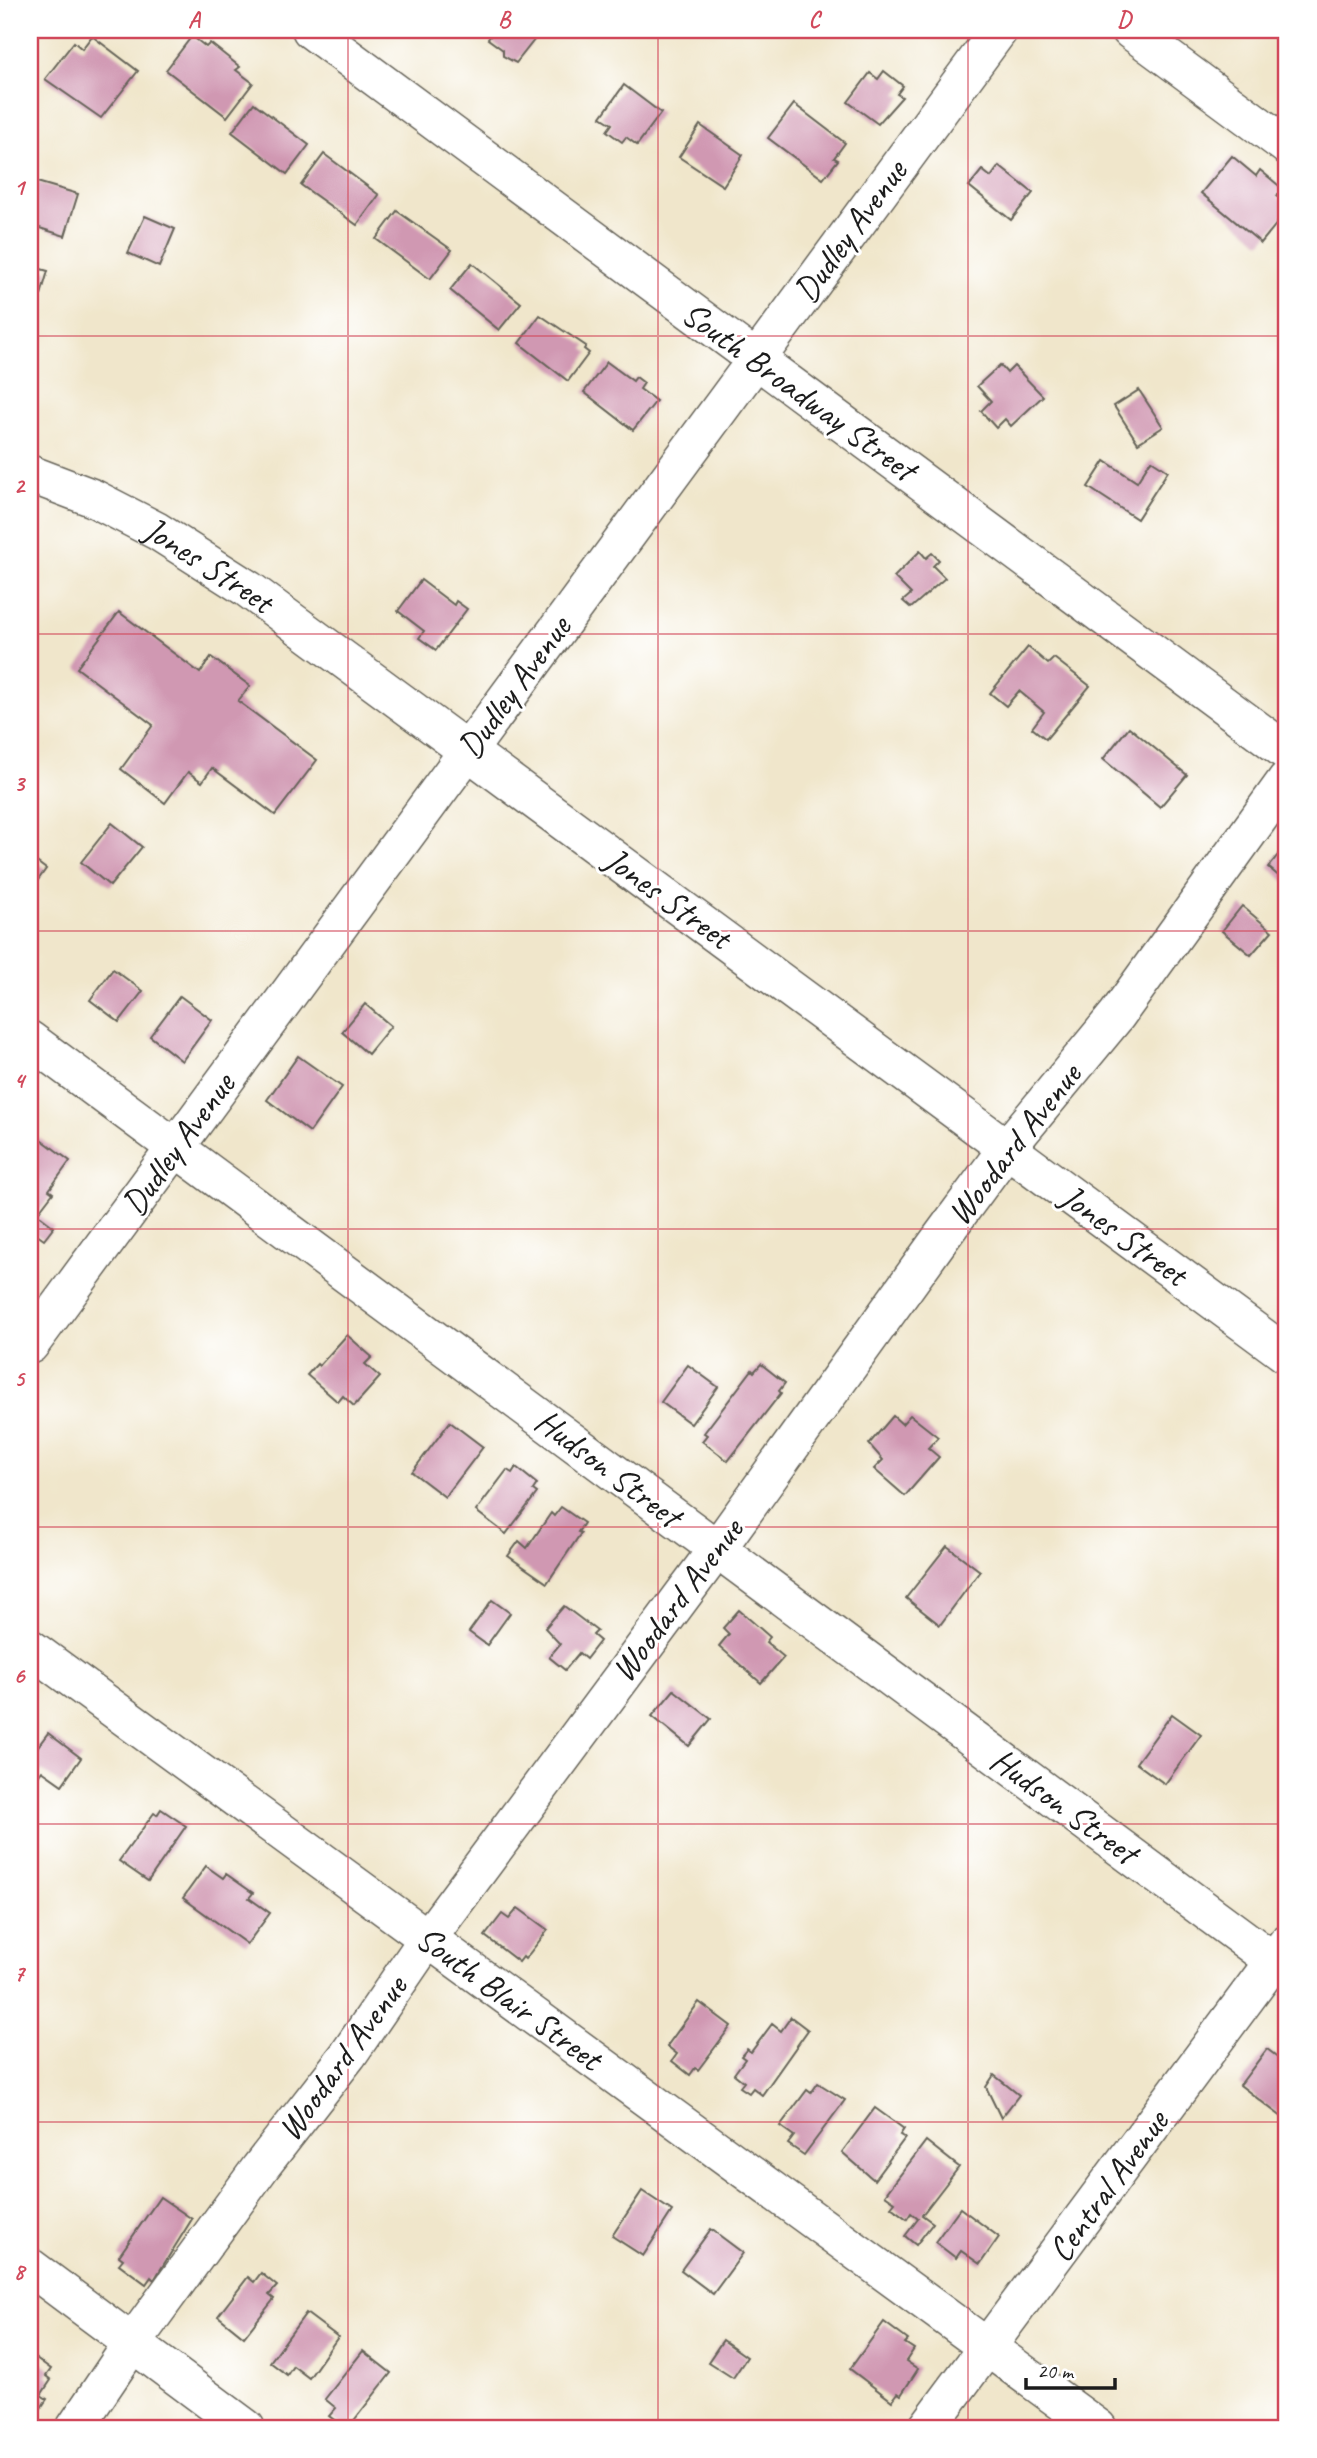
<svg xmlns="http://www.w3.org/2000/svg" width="1317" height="2458" font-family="Caveat,sans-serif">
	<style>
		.building { fill: #d098b2 }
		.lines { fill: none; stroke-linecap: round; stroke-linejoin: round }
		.minor-casing { stroke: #666359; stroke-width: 40 }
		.minor { stroke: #fff; stroke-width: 37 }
		.grid { fill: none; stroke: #d1495b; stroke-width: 2; stroke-opacity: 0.55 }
		.labels { text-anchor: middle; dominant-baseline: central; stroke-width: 6; stroke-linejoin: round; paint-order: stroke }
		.street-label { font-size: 35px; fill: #1c1c1c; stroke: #fff }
		.neatline { fill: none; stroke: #d1495b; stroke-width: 2.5 }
		.grid-label { font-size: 23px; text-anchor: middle; font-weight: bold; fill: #d1495b }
	</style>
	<rect width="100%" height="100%" fill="#fff"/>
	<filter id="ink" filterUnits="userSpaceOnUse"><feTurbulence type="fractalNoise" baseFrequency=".0143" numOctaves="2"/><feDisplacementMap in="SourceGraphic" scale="14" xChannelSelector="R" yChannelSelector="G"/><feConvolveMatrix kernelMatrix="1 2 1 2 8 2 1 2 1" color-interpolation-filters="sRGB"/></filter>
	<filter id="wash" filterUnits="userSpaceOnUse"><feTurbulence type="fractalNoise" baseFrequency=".00686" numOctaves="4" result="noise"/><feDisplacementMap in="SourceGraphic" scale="28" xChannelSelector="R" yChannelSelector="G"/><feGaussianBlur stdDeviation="1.57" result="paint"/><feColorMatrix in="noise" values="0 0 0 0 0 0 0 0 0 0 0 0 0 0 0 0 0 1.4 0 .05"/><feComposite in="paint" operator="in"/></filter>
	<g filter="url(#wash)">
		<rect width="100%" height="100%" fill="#f0e6cb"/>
		<g id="blocks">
			<g class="building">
				<path d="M495,30H542L516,63L503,56V50L488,39Z"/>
				<path d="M92,36L138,71L101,118L45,79L74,42L82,49Z"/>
				<path d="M192,36L206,47L210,43L240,67L236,70L253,83L227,117L166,70Z"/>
				<path d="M884,71L903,86L897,94L902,97L878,124L848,102L870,73L878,79Z"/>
				<path d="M624,85L661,113L637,145L626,137L622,142L607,131L612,124L601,117Z"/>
				<path d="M254,103L309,145L287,174L232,132Z"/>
				<path d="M794,104L845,143L834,158L838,160L823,179L768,138Z"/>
				<path d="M700,125L743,155L723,186L679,157Z"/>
				<path d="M324,154L379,195L357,225L301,185Z"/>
				<path d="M1232,156L1256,176L1260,170L1283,189L1277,196L1287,205V211L1261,243L1201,193Z"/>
				<path d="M999,166L1033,193L1011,220L969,186L982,170L991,177Z"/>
				<path d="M30,180L78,194L65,236L30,225Z"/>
				<path d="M397,211L452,250L430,279L376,239Z"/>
				<path d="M145,216L175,229L159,267L128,253Z"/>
				<path d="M472,263L521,303L499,330L450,290Z"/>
				<path d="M30,266L48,271L41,295L30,292Z"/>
				<path d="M540,315L586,346L584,349L589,353L568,381L519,343Z"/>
				<path d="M607,362L633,381L636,377L644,383L640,389L656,401L633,430L584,392Z"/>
				<path d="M1000,365L1007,373L1014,366L1043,396L1011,426L1005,419L996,428L981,411L991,401L977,386Z"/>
				<path d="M1139,390L1163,427L1138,443L1114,406Z"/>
				<path d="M1151,460L1168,471L1137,519L1088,487L1105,461L1137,482Z"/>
				<path d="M920,551L926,558L932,553L939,560L933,566L945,578L911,608L903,601L911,594L894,577Z"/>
				<path d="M421,580L454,605L456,601L467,609L436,650L419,638L424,631L398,611Z"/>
				<path d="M119,612L200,673L211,657L250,686L238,701L317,760L275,815L212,768L202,782L188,772L165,803L121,769L153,725L77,668Z"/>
				<path d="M1028,647L1048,664L1054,658L1090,686L1046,739L1032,728L1044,712L1019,691L1006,706L990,693Z"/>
				<path d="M1129,727L1187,775L1160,807L1103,759Z"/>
				<path d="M112,823L142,847L110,886L81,862Z"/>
				<path d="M1287,844V883L1268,867Z"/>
				<path d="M30,857L46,869L30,891Z"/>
				<path d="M1242,906L1272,931L1251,955L1222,931Z"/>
				<path d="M113,969L143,991L119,1022L90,1000Z"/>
				<path d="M180,996L212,1020L182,1061L150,1036Z"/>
				<path d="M365,1004L391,1026L368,1054L342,1032Z"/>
				<path d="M298,1056L342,1087L310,1132L267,1100Z"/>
				<path d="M38,1137L70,1161L49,1190L53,1193L37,1214L54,1227L44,1240L30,1230V1148Z"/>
				<path d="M347,1335L372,1357L365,1364L380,1377L354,1406L343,1396L338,1402L307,1375L317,1364L319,1366Z"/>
				<path d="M761,1364L785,1383L779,1391L781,1393L728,1461L702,1441L707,1435L704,1433L752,1370L754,1372Z"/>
				<path d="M688,1365L718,1387L691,1424L661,1402Z"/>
				<path d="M910,1415L938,1437L928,1448L939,1457L905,1496L874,1469L883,1460L869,1444L893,1416L902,1424Z"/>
				<path d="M450,1422L483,1447L445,1497L412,1472Z"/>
				<path d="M516,1467L537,1484L533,1490L537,1493L506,1534L476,1511L507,1470L512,1473Z"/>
				<path d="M561,1507L584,1523L578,1532L581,1533L547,1583L508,1556L519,1541L527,1548L551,1513L554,1516Z"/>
				<path d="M947,1546L980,1571L940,1625L906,1598Z"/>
				<path d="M492,1600L510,1613L487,1645L469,1632Z"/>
				<path d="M564,1606L597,1631L593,1635L600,1641L586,1659L579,1653L565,1670L549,1657L560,1644L545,1628Z"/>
				<path d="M739,1610L770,1637L766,1642L784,1657L761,1683L719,1646L729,1634L723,1628Z"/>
				<path d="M674,1690L711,1719L689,1746L652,1716Z"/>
				<path d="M1172,1714L1201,1735L1165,1784L1136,1763Z"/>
				<path d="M48,1733L81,1758L62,1785L42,1771L30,1787V1757Z"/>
				<path d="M161,1809L186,1826L148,1881L119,1861L154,1813L157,1815Z"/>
				<path d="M206,1866L223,1878L226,1874L253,1893L249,1898L270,1913L247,1944L183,1898Z"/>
				<path d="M518,1908L548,1930L525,1959L523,1957L519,1962L485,1936L502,1914L509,1919Z"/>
				<path d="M699,2002L731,2026L698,2070L695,2068L690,2075L672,2061L677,2054L667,2046Z"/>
				<path d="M791,2017L808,2030L762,2095L753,2088L749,2093L740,2087L744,2082L734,2074L745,2059L741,2056L747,2049L751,2052L772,2024L781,2031Z"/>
				<path d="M1267,2049L1287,2064V2121L1240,2085Z"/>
				<path d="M994,2075L1019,2095L1001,2118L986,2087Z"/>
				<path d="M818,2083L845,2100L804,2155L788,2144L794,2136L780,2126L807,2090L811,2093Z"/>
				<path d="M875,2108L904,2129L900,2135L905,2138L874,2180L842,2152Z"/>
				<path d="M926,2141L959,2167L922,2215L933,2223L916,2245L905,2236L918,2219L911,2213L907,2219L891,2207L895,2202L885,2195Z"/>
				<path d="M642,2191L672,2211L643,2256L612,2236Z"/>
				<path d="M160,2197L192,2219L154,2280L151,2277L146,2284L119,2264L123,2259L119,2256Z"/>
				<path d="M960,2208L999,2237L980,2264L961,2251L956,2258L935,2242Z"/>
				<path d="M711,2229L743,2253L713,2294L681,2270Z"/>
				<path d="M261,2273L277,2286L269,2295L274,2299L244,2337L218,2316L248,2277L254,2282Z"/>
				<path d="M306,2313L338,2337L309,2378L293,2366L287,2375L270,2362Z"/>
				<path d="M884,2322L908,2340L905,2343L914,2349L906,2361L918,2369L901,2395L898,2393L892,2401L850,2369Z"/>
				<path d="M723,2340L747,2357L733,2378L708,2362Z"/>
				<path d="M363,2351L391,2373L348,2428H345L329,2416L336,2408L325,2399Z"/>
				<path d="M32,2355L51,2369L46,2376L51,2380L41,2395L47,2399L34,2418L30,2415Z"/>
			</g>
		</g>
	</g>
	<g filter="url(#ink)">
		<use href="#blocks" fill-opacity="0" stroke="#666359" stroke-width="2"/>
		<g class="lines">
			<defs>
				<g id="minor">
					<path d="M311,30L1287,752"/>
					<path d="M1130,30L1287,146"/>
					<path id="s1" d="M30,474L93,498L157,531L248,589L1287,1355"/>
					<path d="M30,1040L1287,1971"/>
					<path d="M30,1345L999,30"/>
					<path d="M30,1648L1098,2428"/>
					<path d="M30,2267L246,2428"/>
					<path d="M75,2428L133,2342L260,2168L348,2055L428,1938L717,1549L940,1239L1007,1148L1117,1015L1287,779"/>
					<path d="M927,2428L1287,1943"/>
				</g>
			</defs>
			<use href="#minor" class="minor-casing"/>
			<use href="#minor" class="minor"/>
		</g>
	</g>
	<path class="grid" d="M348,30V2428M658,30V2428M968,30V2428M30,336H1287M30,634H1287M30,931H1287M30,1229H1287M30,1527H1287M30,1824H1287M30,2122H1287"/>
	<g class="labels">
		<g class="street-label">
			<text transform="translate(850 231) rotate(-54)">Dudley Avenue</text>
			<text transform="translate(799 391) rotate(36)">South Broadway Street</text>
			<text stroke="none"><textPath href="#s1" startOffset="201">Jones Street</textPath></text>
			<text transform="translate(514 687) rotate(-54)">Dudley Avenue</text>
			<text transform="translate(668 898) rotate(36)">Jones Street</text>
			<text transform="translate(178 1144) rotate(-54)">Dudley Avenue</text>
			<text transform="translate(1014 1144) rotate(-52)">Woodard Avenue</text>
			<text transform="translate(1124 1235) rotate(36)">Jones Street</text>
			<text transform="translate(608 1468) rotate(37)">Hudson Street</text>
			<text transform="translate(677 1600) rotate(-53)">Woodard Avenue</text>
			<text transform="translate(1064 1806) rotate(36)">Hudson Street</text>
			<text transform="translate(509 1998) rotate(36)">South Blair Street</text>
			<text transform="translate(342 2058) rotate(-54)">Woodard Avenue</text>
			<text transform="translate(1108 2186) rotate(-54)">Central Avenue</text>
		</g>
	</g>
	<rect width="1317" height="2458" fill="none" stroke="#fff" stroke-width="77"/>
	<path d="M1026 2378v10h89v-10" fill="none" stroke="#1c1c1c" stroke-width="3.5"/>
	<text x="1037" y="2378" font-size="21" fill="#1c1c1c" stroke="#ffffff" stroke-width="5" paint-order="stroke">20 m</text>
	<rect x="38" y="38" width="1240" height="2382" class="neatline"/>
	<g class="grid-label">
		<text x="194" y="27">A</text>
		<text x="504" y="27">B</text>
		<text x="814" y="27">C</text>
		<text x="1124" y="27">D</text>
		<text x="19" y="195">1</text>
		<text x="19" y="493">2</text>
		<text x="19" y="791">3</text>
		<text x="19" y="1088">4</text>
		<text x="19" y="1386">5</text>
		<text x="19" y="1683">6</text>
		<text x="19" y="1981">7</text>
		<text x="19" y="2279">8</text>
	</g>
</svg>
